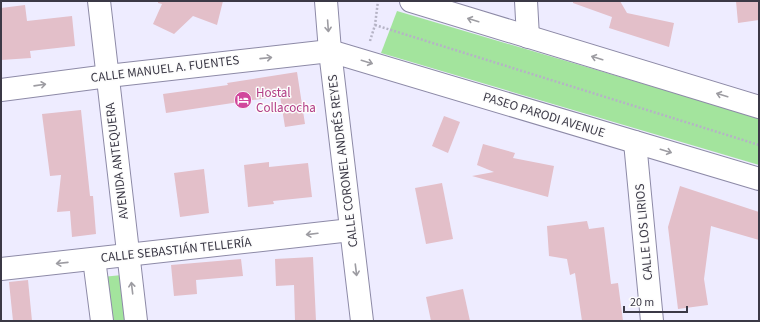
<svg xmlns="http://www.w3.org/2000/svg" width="760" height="322" font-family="'Source Sans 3',sans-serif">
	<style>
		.green { fill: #a3e49d }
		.building { fill: #e3bfc9 }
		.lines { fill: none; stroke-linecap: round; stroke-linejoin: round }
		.street-casing { stroke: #8d8aa7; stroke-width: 24 }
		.secondary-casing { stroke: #8d8aa7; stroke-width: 24 }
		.path { stroke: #b5b3c5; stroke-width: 2.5; stroke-dasharray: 2 2; stroke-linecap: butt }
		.street { stroke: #fff; stroke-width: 22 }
		.secondary { stroke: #fff; stroke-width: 22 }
		.oneway { stroke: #9d9ca2 }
		.labels { text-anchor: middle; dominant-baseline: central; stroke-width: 3; stroke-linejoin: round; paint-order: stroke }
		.street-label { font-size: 13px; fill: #3b3946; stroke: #fcfcfc }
		.hotel-label { font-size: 13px; fill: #b23c85; stroke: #fcfcfc; text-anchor: start }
	</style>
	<rect width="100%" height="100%" fill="#eeecff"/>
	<g class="green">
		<path d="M397,11L759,118V165L381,53Z"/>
		<path d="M122,275L128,321H107L102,277Z"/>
	</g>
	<g class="building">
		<path d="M158,1H223L217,25L193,16L174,34L153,24L162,4L158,3Z"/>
		<path d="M573,1H620L627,13L674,23L669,47L609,28L612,17L573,3Z"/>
		<path d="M736,1H759V20L738,23Z"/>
		<path d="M25,5L27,21L72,16L75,46L30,51L31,58L1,60V8Z"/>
		<path d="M297,72L305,124L285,127L280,96L166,113L163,94L228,85L227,83Z"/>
		<path d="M81,110L90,196H93L96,234L72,237L70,211L57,212L61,175L50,176L42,114Z"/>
		<path d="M444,116L460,122L448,153L432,146Z"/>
		<path d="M483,144L515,153L513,158L554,166L548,197L472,176L494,172L477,165Z"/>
		<path d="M269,162V167L308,163L312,197L273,201L274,204L248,207L244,165Z"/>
		<path d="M204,169L209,213L180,217L174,173Z"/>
		<path d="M442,183L453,239L426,244L415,188Z"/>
		<path d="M680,186L759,212V240L711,226L704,279L708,305L678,309L668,227Z"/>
		<path d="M587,221L589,229L604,227L611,284L618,283L623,321H582L575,273L570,275L567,259L549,256L547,226Z"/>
		<path d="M313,257L316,321H295L294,285L276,286L275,259Z"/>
		<path d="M241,259L243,276L196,280L197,294L174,296L171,265Z"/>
		<path d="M28,280L32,321H13L9,282Z"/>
		<path d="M463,289L470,321H431L426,297Z"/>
	</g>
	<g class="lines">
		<defs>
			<g id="street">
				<path d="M99,1L136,321"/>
				<path d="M526,1L528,37"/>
				<path d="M1,90L108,76L330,51"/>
				<path d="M635,142L652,321"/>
				<path d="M94,259L102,321"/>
				<path d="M1,269L351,230"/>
			</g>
			<g id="secondary">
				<path d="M326,1L330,51L362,321"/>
				<path d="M411,1L759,107"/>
				<path d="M330,51L759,179"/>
			</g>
		</defs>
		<use href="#street" class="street-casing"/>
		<use href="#secondary" class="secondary-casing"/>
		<g class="path">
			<path d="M375,25L759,145"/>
			<path d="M370,41L375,25L378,1"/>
		</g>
		<use href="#street" class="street"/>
		<use href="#secondary" class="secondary"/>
	</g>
	<defs><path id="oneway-shaft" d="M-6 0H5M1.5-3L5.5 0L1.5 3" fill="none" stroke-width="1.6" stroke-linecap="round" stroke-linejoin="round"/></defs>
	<g class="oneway">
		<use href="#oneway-shaft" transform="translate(473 20) rotate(-163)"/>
		<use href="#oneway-shaft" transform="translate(328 26) rotate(86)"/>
		<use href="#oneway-shaft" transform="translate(266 58) rotate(-6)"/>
		<use href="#oneway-shaft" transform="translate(597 58) rotate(-163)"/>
		<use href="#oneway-shaft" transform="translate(367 62) rotate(17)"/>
		<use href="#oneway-shaft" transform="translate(40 85) rotate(-8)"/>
		<use href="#oneway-shaft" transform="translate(722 95) rotate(-163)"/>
		<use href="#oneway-shaft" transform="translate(666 151) rotate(17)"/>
		<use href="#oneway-shaft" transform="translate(312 234) rotate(173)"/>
		<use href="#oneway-shaft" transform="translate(62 263) rotate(174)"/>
		<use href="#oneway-shaft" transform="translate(356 270) rotate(83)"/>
		<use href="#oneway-shaft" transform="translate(132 288) rotate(-97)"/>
	</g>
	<defs>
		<symbol id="hotel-disc" viewBox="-11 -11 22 22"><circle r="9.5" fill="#d1479c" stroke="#fcfcfc"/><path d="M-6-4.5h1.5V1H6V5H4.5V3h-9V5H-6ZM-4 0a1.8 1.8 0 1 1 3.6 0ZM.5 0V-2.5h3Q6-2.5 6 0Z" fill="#fff"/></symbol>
	</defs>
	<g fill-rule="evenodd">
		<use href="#hotel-disc" x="233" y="90" width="20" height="20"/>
	</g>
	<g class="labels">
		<g class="street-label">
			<text transform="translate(165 69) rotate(-7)">CALLE MANUEL A. FUENTES</text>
			<text transform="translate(544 115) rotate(17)">PASEO PARODI AVENUE</text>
			<text transform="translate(117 161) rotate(-97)">AVENIDA ANTEQUERA</text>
			<text transform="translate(343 161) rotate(-97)">CALLE CORONEL ANDRÉS REYES</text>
			<text transform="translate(644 232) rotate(-95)">CALLE LOS LIRIOS</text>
			<text transform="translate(176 250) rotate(-6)">CALLE SEBASTIÁN TELLERÍA</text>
		</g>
		<g class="hotel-label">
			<text x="256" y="93">Hostal<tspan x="256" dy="15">Collacocha</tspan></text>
		</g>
	</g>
	<rect width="760" height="322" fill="none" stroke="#3b3946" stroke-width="4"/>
	<path d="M624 306v6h63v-6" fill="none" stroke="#3b3946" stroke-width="2"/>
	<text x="630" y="306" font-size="12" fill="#3b3946" stroke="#fcfcfc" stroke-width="3" paint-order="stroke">20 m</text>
</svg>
